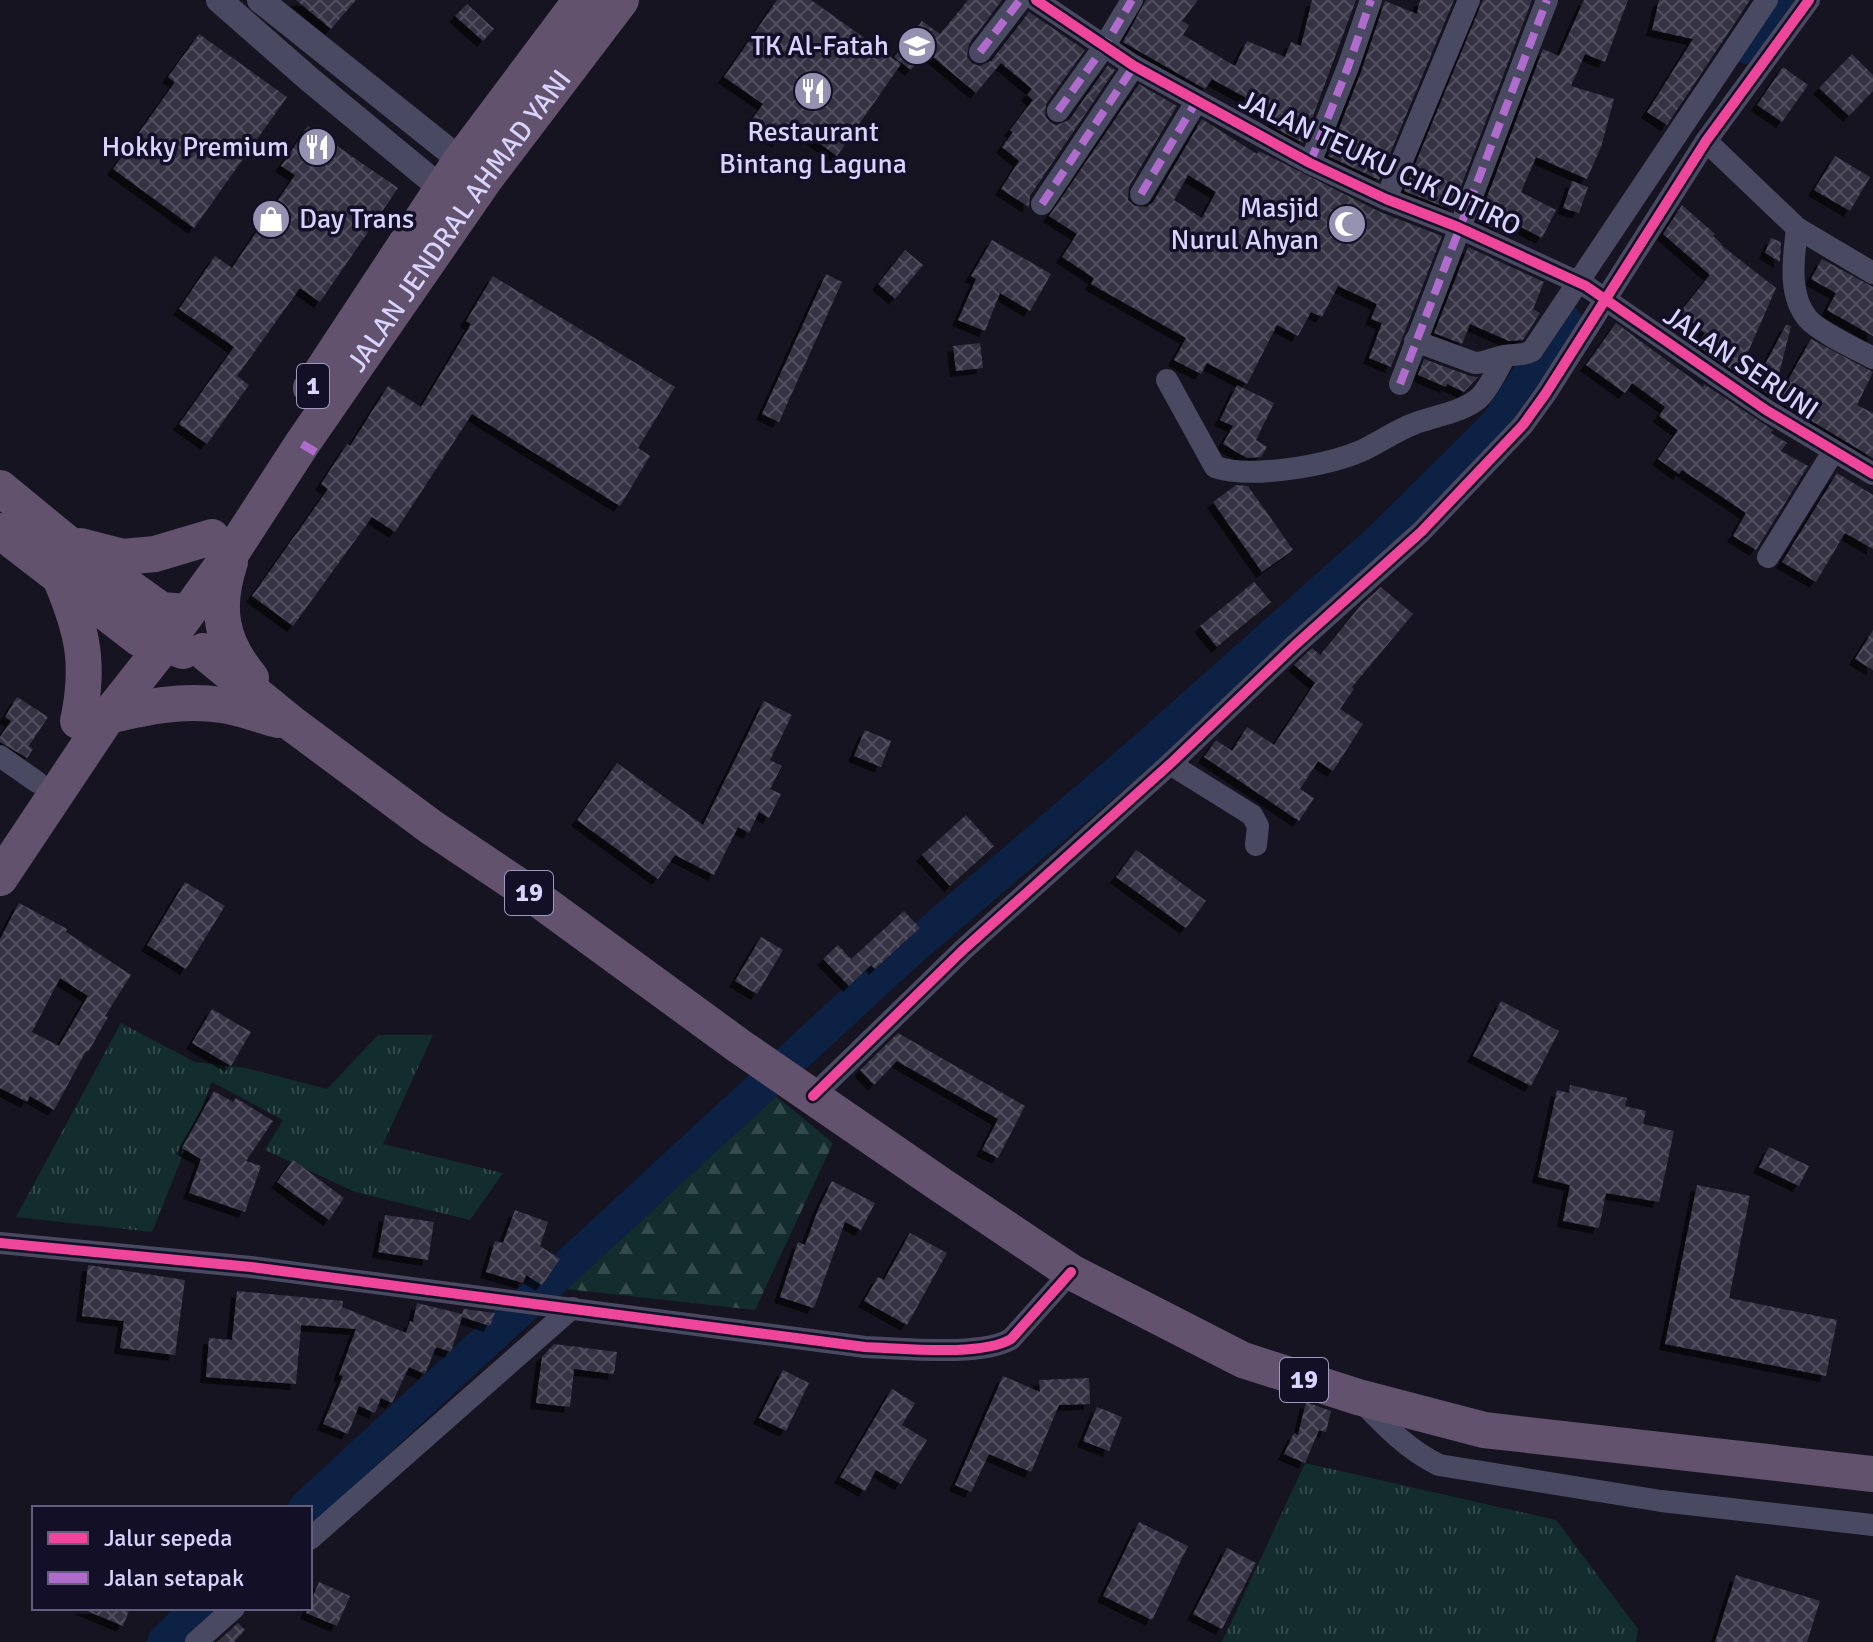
<svg xmlns="http://www.w3.org/2000/svg" width="1873" height="1642" font-family="Signika,sans-serif">
	<style>
		.grass { fill: url(#grass-tufts) }
		.forest { fill: url(#forest-firs) }
		.lines { fill: none; stroke-linecap: round; stroke-linejoin: round }
		.river { stroke: #0d2144; stroke-width: 34 }
		.building { fill: url(#building-cross-hatch); fill-rule: evenodd; filter: url(#shadow) }
		.minor { stroke: #4a4962; stroke-width: 22 }
		.tertiary { stroke: #4a4962; stroke-width: 26 }
		.trunk { stroke: #62526e; stroke-width: 36 }
		.quiet { stroke: #b06ccc; stroke-width: 8; stroke-dasharray: 16 8; stroke-linecap: butt }
		.cycleway-casing { stroke: #130f26; stroke-width: 15 }
		.cycleway { stroke: #ed469a; stroke-width: 10 }
		.labels { text-anchor: middle; dominant-baseline: central; stroke-width: 7; stroke-linejoin: round; paint-order: stroke }
		.shield { fill: #130f26; stroke: #9e99be; stroke-width: 2 }
		.shield-label { font-size: 26px; font-weight: bold; fill: #d9d4ff }
		.poi-label { font-size: 28px; fill: #d9d4ff; stroke: #130f26; text-anchor: end }
		.street-label { font-size: 28px; fill: #d9d4ff; stroke: #130f26 }
	</style>
	<defs>
		<pattern id="grass-tufts" width="24" height="20" patternUnits="userSpaceOnUse" patternTransform="scale(2)"><rect width="24" height="20" fill="#132c2d"/><path d="M3 7l-1-3M5 7V3M7 7l1-3M15 17l-1-3M17 17v-4M19 17l1-3" fill="none" stroke="#354a4c"/></pattern>
		<pattern id="forest-firs" width="22" height="20" patternUnits="userSpaceOnUse" patternTransform="scale(2)"><rect width="22" height="20" fill="#132c2d"/><path d="M5 1l3.5 6h-7zM16 11l3.5 6h-7z" fill="#354a4c"/></pattern>
		<pattern id="building-cross-hatch" width="8" height="8" patternUnits="userSpaceOnUse" patternTransform="scale(2)"><rect width="8" height="8" fill="#343243"/><path d="M0 0l8 8M0 8l8-8" fill="none" stroke="#514f5f"/></pattern>
		<filter id="shadow"><feDropShadow dx="-6" dy="6" stdDeviation="0" flood-color="#0009"/></filter>
	</defs>
	<rect width="100%" height="100%" fill="#161421"/>
	<g class="grass">
		<path d="M121,1023L195,1062L246,1068L327,1089L378,1035H433L383,1144L503,1173L470,1220L355,1192L265,1150L283,1120L212,1082L152,1232L16,1217Z"/>
		<path d="M1305,1463L1556,1520L1638,1629L1636,1642H1222Z"/>
	</g>
	<path class="forest" d="M776,1096L833,1143L755,1310L566,1289Z"/>
	<g class="lines">
		<g class="river">
			<path d="M1747,47L1781,0"/>
			<path d="M305,1508L913,947L1136,757L1380,540L1497,424L1565,321"/>
			<path d="M164,1642L199,1608"/>
		</g>
	</g>
	<g class="building">
		<path d="M296,0H356L331,29Z"/>
		<path d="M777,0H811L901,64L837,156L791,123L778,142L750,122L763,104L724,77Z"/>
		<path d="M968,0H1002L969,44L967,57L972,63L979,66L991,61L1029,12L1085,50L1046,104L1045,116L1051,123L1057,125L1069,120L1108,65L1115,70L1030,196L1029,207L1001,189L1019,161L1002,147L1013,132L1010,130L1033,100L1027,95L1032,89L1001,63L976,93L926,51L911,70L894,57L922,21L940,34Z"/>
		<path d="M1146,0H1198L1182,21L1189,25L1183,35L1235,66L1247,41L1285,57L1291,42L1301,46L1312,0H1356L1303,143L1275,128L1278,125L1272,123L1274,118L1257,110L1259,105L1212,79L1205,89L1123,42Z"/>
		<path d="M1420,0H1454L1379,180L1328,156L1361,72L1385,1L1417,14Z"/>
		<path d="M1483,0H1532L1452,210L1404,191Z"/>
		<path d="M1584,0H1628L1605,62L1585,54L1571,86L1614,99L1601,147L1587,179L1536,157L1521,192L1556,210L1542,238L1506,219L1500,231L1478,221L1543,49L1559,56Z"/>
		<path d="M1659,0H1750L1667,125L1647,112L1693,39L1652,30Z"/>
		<path d="M467,4L494,29L483,41L455,16Z"/>
		<path d="M199,34L287,97L194,228L113,169L175,82L168,77Z"/>
		<path d="M1852,54L1873,75V91L1849,116L1819,88Z"/>
		<path d="M1783,67L1808,85L1782,122L1757,105Z"/>
		<path d="M1139,84L1177,106L1129,187L1128,200L1135,206L1147,207L1153,202L1202,119L1257,154L1259,151L1380,212L1442,236L1391,367L1369,358L1382,323L1371,319L1377,304L1338,286L1322,317L1311,312L1298,336L1277,325L1247,384L1207,363L1201,374L1174,360L1186,338L1091,284L1094,278L1062,257L1077,234L1049,216ZM1188,175L1216,192L1202,218L1174,200Z"/>
		<path d="M308,126L398,188L320,302L300,288L237,376L249,385L207,444L179,424L234,347L179,309L215,256L232,268L295,175L281,166Z"/>
		<path d="M1835,156L1870,177L1850,211L1814,190Z"/>
		<path d="M1572,181L1588,187L1579,213L1563,208Z"/>
		<path d="M1682,205L1715,234L1713,236L1722,244L1721,245L1776,288L1745,359L1763,368L1786,325L1791,326L1773,398L1696,345L1705,333L1680,312L1710,275L1663,234Z"/>
		<path d="M1771,238L1781,242L1780,262L1765,253Z"/>
		<path d="M992,240L1051,274L1030,311L1000,293L985,331L958,320L976,279L971,276Z"/>
		<path d="M1468,247L1544,282L1533,309L1540,313L1523,340L1509,341L1470,324L1462,344L1434,333Z"/>
		<path d="M905,250L923,265L895,299L878,284Z"/>
		<path d="M1822,259L1873,287V336L1827,310L1836,293L1811,279Z"/>
		<path d="M826,274L842,282L779,422L762,414Z"/>
		<path d="M493,276L675,387L638,448L650,456L620,506L472,414L395,532L372,517L293,626L252,596L328,489L321,484L347,444L350,446L388,386L421,407L471,324L466,321Z"/>
		<path d="M1616,323L1703,387L1704,384L1773,430L1771,433L1787,443L1781,451L1808,466L1756,550L1733,536L1746,513L1682,470L1679,474L1658,459L1678,430L1659,416L1665,407L1632,383L1625,393L1586,365Z"/>
		<path d="M1811,339L1873,372L1857,405L1873,413V458L1777,400Z"/>
		<path d="M980,343L983,368L956,371L953,346Z"/>
		<path d="M1424,359L1470,376L1478,377L1464,392L1447,384L1446,387L1418,375Z"/>
		<path d="M1237,385L1274,403L1256,440L1267,447L1261,457L1247,458L1223,444L1233,426L1220,420Z"/>
		<path d="M1837,473L1873,495V549L1845,533L1816,582L1782,562Z"/>
		<path d="M1236,485L1248,486L1293,550L1262,572L1213,502Z"/>
		<path d="M1254,582L1271,602L1217,647L1200,626Z"/>
		<path d="M1381,587L1413,614L1352,687L1354,689L1340,709L1363,724L1333,771L1318,761L1300,789L1314,798L1299,821L1204,757L1216,740L1232,751L1247,727L1274,745L1315,683L1294,665L1312,648L1320,655L1361,605Z"/>
		<path d="M1873,630V670L1855,659Z"/>
		<path d="M17,697L48,717L29,746L33,749L27,758L0,742V737L11,721L5,717Z"/>
		<path d="M764,701L792,715L770,760L782,766L770,789L781,794L769,818L759,812L749,833L738,827L714,875L675,855L658,879L577,820L617,763L703,825Z"/>
		<path d="M865,730L891,741L881,767L854,756Z"/>
		<path d="M966,815L994,846L950,886L922,855Z"/>
		<path d="M1136,850L1206,901L1186,928L1116,877Z"/>
		<path d="M185,882L225,906L186,969L147,945Z"/>
		<path d="M19,903L67,929L66,932L131,975L105,1016L108,1017L88,1052L86,1051L54,1110L30,1096L27,1102L0,1088V939ZM60,978L88,996L59,1046L32,1032Z"/>
		<path d="M904,911L920,928L875,969L871,965L849,986L823,959L838,945L851,959Z"/>
		<path d="M761,937L783,950L757,994L735,981Z"/>
		<path d="M1501,1001L1559,1031L1531,1086L1473,1056Z"/>
		<path d="M212,1009L251,1032L231,1066L192,1043Z"/>
		<path d="M898,1033L1025,1106L998,1158L982,1150L998,1119L897,1061L874,1085L860,1070Z"/>
		<path d="M1570,1085L1627,1098L1625,1106L1646,1111L1643,1124L1674,1131L1659,1202L1606,1193L1599,1228L1563,1221L1570,1185L1538,1177L1557,1090L1569,1093Z"/>
		<path d="M214,1091L233,1102L236,1098L273,1121L246,1161L261,1166L245,1212L189,1193L201,1159L182,1148Z"/>
		<path d="M1769,1147L1809,1166L1799,1186L1759,1167Z"/>
		<path d="M293,1160L344,1198L329,1220L277,1182Z"/>
		<path d="M832,1181L875,1203L861,1230L845,1222L814,1308L780,1297L798,1242L805,1245L819,1207Z"/>
		<path d="M1697,1185L1750,1196L1729,1298L1837,1320L1826,1376L1665,1344Z"/>
		<path d="M515,1210L548,1222L540,1246L560,1259L542,1285L526,1275L523,1283L486,1272L495,1241L503,1243Z"/>
		<path d="M385,1215L434,1222L428,1260L378,1252Z"/>
		<path d="M910,1233L947,1253L907,1325L864,1301L878,1277L884,1280Z"/>
		<path d="M88,1265L185,1280L175,1355L120,1348L124,1321L82,1316Z"/>
		<path d="M237,1291L343,1301L342,1307L406,1333L410,1321L413,1322L417,1303L462,1314L464,1309L495,1313L490,1326L462,1317L451,1352L436,1347L425,1374L409,1367L392,1403L381,1398L375,1413L359,1406L348,1434L323,1424L343,1376L339,1375L356,1329L301,1325L296,1384L206,1377L209,1338L232,1340Z"/>
		<path d="M554,1344L617,1352L614,1374L574,1369L570,1407L536,1403L542,1357Z"/>
		<path d="M783,1370L809,1383L786,1431L759,1418Z"/>
		<path d="M1003,1376L1040,1392L1039,1380L1089,1378L1090,1404L1059,1405L1031,1472L989,1454L971,1492L955,1485Z"/>
		<path d="M892,1389L915,1403L902,1425L927,1440L901,1484L876,1470L865,1491L840,1477Z"/>
		<path d="M1306,1402L1331,1411L1326,1432L1319,1430L1305,1463L1284,1454L1294,1433L1298,1435Z"/>
		<path d="M1097,1407L1122,1417L1109,1451L1083,1441Z"/>
		<path d="M1139,1522L1188,1546L1152,1620L1103,1596Z"/>
		<path d="M1227,1548L1256,1563L1222,1629L1193,1614Z"/>
		<path d="M1736,1575L1820,1601L1807,1642H1715Z"/>
		<path d="M319,1582L350,1596L337,1626L306,1613Z"/>
		<path d="M80,1608H130L123,1626Z"/>
		<path d="M238,1623L245,1630L234,1642H217Z"/>
	</g>
	<g class="lines">
		<g class="minor">
			<path d="M1036,0L1134,66L1310,163L1386,199L1458,227L1586,286L1766,410L1873,474"/>
			<path d="M980,52L1020,0"/>
			<path d="M1058,111L1104,47L1132,0"/>
			<path d="M1706,141L1797,228L1873,273"/>
			<path d="M1310,163L1348,67L1371,0"/>
			<path d="M1141,194L1196,102"/>
			<path d="M1386,199L1469,0"/>
			<path d="M1042,204L1134,66"/>
			<path d="M1797,228C1794,257 1787,294 1808,319C1818,331 1858,350 1873,358"/>
			<path d="M1415,341L1475,363C1486,363 1493,358 1504,356C1514,354 1523,356 1532,351L1767,0"/>
			<path d="M1167,380L1215,467C1251,479 1325,466 1361,451C1379,443 1396,430 1416,423C1437,415 1461,413 1479,398C1490,387 1498,369 1505,356"/>
			<path d="M1400,384L1547,0"/>
			<path d="M1768,557L1833,452"/>
			<path d="M0,756L37,782"/>
			<path d="M1170,764L1252,815L1258,826L1256,845"/>
			<path d="M813,1096L963,950L1170,764L1294,646L1421,532L1523,425L1546,393L1706,141L1809,0"/>
			<path d="M0,1243L251,1267L865,1347C901,1348 981,1357 1011,1339L1071,1272"/>
			<path d="M1362,1402C1385,1426 1408,1450 1439,1465L1661,1501L1873,1525"/>
			<path d="M310,1539L572,1308"/>
			<path d="M196,1642L234,1608"/>
		</g>
		<g class="tertiary">
			<path d="M219,0L309,79L453,198"/>
			<path d="M260,0L473,170"/>
		</g>
		<g class="trunk">
			<path d="M311,388L461,160L581,0"/>
			<path d="M0,488L67,543L161,610L188,612"/>
			<path d="M0,531L140,639L165,644L183,651"/>
			<path d="M80,546L123,557L155,554L212,537"/>
			<path d="M230,562C215,607 220,641 251,678"/>
			<path d="M61,580C83,632 90,665 78,721"/>
			<path d="M203,651L291,723L431,827L531,894L739,1046L941,1185L1071,1272L1243,1360L1358,1397L1484,1430L1873,1474"/>
			<path d="M108,716C146,707 182,699 222,705C241,708 260,715 278,720"/>
			<path id="s1" d="M0,878L108,716L165,644L234,549L302,444L485,179L621,0"/>
		</g>
		<g class="quiet">
			<path d="M980,52L1020,0"/>
			<path d="M1058,111L1104,47L1132,0"/>
			<path d="M1310,163L1348,67L1371,0"/>
			<path d="M1141,194L1196,102"/>
			<path d="M1042,204L1134,66"/>
			<path d="M1400,384L1547,0"/>
			<path d="M302,444L322,456"/>
		</g>
		<defs>
			<g id="cycleway">
				<path d="M1036,0L1134,66L1310,163L1386,199L1458,227L1586,286L1766,410L1873,474"/>
				<path d="M813,1096L963,950L1170,764L1294,646L1421,532L1523,425L1546,393L1706,141L1809,0"/>
				<path d="M0,1243L251,1267L865,1347C901,1348 981,1357 1011,1339L1071,1272"/>
			</g>
		</defs>
		<use href="#cycleway" class="cycleway-casing"/>
		<use href="#cycleway" class="cycleway"/>
	</g>
	<defs>
		<symbol id="school-disc" viewBox="-11 -11 22 22"><circle r="9.5" fill="#9591b1" stroke="#130f26"/><path d="M0-5L7-2L0 1L-7-2ZM-4 1L0 2.5L4 1V4Q0 6-4 4Z" fill="#fff"/></symbol>
		<symbol id="restaurant-disc" viewBox="-11 -11 22 22"><circle r="9.5" fill="#9591b1" stroke="#130f26"/><path d="M-5-6h1v4h1v-4h1v4h1v-4h1v5L-1.5 .5V6h-2V.5L-5-1ZM5-6V6H3V1.5H1.5Q1.5-4 5-6Z" fill="#fff"/></symbol>
		<symbol id="shop-disc" viewBox="-11 -11 22 22"><circle r="9.5" fill="#9591b1" stroke="#130f26"/><path d="M-5-2.5h2.3a2.7 3.5 0 0 1 5.4 0H5L5.5 6h-11ZM-1.5-2.5h3a1.5 2.3 0 0 0-3 0Z" fill="#fff"/></symbol>
		<symbol id="mosque-disc" viewBox="-11 -11 22 22"><circle r="9.5" fill="#9591b1" stroke="#130f26"/><path d="M3.5-4.9A6 6 0 1 0 3.5 4.9A5 5 0 1 1 3.5-4.9Z" fill="#fff"/></symbol>
	</defs>
	<g fill-rule="evenodd">
		<use href="#school-disc" x="895" y="24" width="44" height="44"/>
		<use href="#restaurant-disc" x="791" y="69" width="44" height="44"/>
		<use href="#restaurant-disc" x="295" y="125" width="44" height="44"/>
		<use href="#shop-disc" x="249" y="197" width="44" height="44"/>
		<use href="#mosque-disc" x="1325" y="202" width="44" height="44"/>
	</g>
	<g class="labels">
		<g class="shield">
			<rect x="297" y="364" width="32" height="44" rx="6"/>
			<rect x="505" y="871" width="48" height="44" rx="6"/>
			<rect x="1280" y="1358" width="48" height="44" rx="6"/>
		</g>
		<g class="shield-label">
			<text x="313" y="386">1</text>
			<text x="529" y="893">19</text>
			<text x="1304" y="1380">19</text>
		</g>
		<g class="poi-label">
			<text x="889" y="46">TK Al-Fatah</text>
			<text x="813" y="132" text-anchor="middle">Restaurant<tspan x="813" dy="32">Bintang Laguna</tspan></text>
			<text x="289" y="147">Hokky Premium</text>
			<text x="1319" y="208">Masjid<tspan x="1319" dy="32">Nurul Ahyan</tspan></text>
			<text x="299" y="219" text-anchor="start">Day Trans</text>
		</g>
		<g class="street-label">
			<text transform="translate(1380 163) rotate(25)">JALAN TEUKU CIK DITIRO</text>
			<text stroke="none"><textPath href="#s1" startOffset="802">JALAN JENDRAL AHMAD YANI</textPath></text>
			<text transform="translate(1741 363) rotate(34)">JALAN SERUNI</text>
		</g>
	</g>
	<rect x="32" y="1506" width="280" height="104" fill="#130f26" stroke="#625e7d" stroke-width="2"/>
	<rect x="48" y="1532" width="40" height="12" fill="#ed469a" stroke="#625e7d" stroke-width="2"/>
	<text x="104" y="1546" font-size="24" fill="#d9d4ff">Jalur sepeda</text>
	<rect x="48" y="1572" width="40" height="12" fill="#b06ccc" stroke="#625e7d" stroke-width="2"/>
	<text x="104" y="1586" font-size="24" fill="#d9d4ff">Jalan setapak</text>
</svg>
